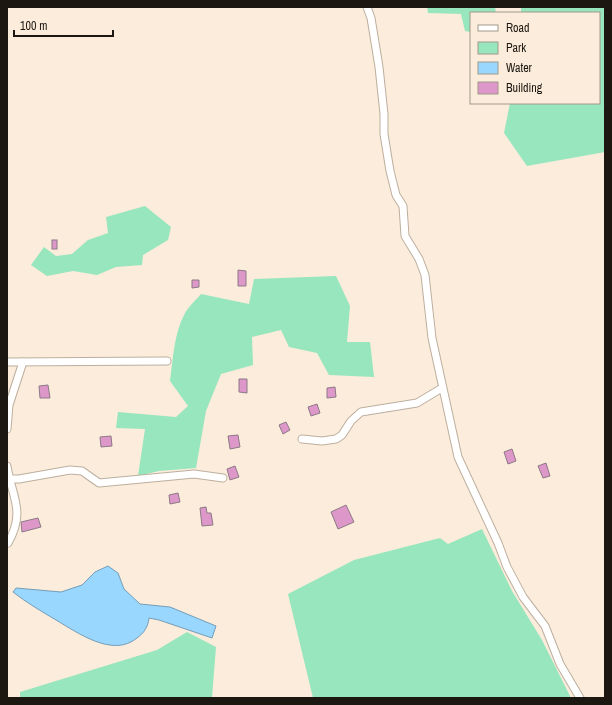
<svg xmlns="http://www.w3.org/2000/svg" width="612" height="705" font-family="'Archivo Narrow',sans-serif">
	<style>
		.green { fill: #97e6bd }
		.water { fill: #9ad7ff; stroke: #749db8 }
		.building { fill: #dd97c8; stroke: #8c7a86 }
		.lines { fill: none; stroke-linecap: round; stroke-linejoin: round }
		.street-casing { stroke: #bdaf9f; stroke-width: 9 }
		.street { stroke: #fff; stroke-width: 7 }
	</style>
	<rect width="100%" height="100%" fill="#fbecdb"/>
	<g class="green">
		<path d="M427,7H495L496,13H471V32L465,31L461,14L428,13Z"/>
		<path d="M521,7H605V152L527,166L504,133L510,103H599V13H521Z"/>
		<path d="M145,206L171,227L168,240L143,255L142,265L116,267L97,275L73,271L47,276L31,265L44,247L56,256L72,254L88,240L108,233L106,217Z"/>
		<path d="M336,276L350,306L347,342H370L374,377L329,375L317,353L289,347L281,330L252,337L253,365L221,374L206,411L196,468L159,471L138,476L145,429L116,428L118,412L176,417L188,406L170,381C173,359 174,333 185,313C189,306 196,300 201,294L249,304L254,279Z"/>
		<path d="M482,529L512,591L542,640L571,698H313L288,594L354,560L440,538L448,544Z"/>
		<path d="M187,632L216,647L212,698H20V692L157,650Z"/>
	</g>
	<path class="water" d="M108,566L118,573L124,589L140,604L170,607L216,626L212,638L159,620L149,618C148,627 144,633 137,638C113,658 78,633 56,620C41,611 27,603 13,592L16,588L61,592L82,585L95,572Z"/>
	<g class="building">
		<rect x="52" y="240" width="5" height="9"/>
		<path d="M238,270L246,271V286H238Z"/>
		<path d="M192,280H199V287L192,288Z"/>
		<path d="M239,379H247V393L239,392Z"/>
		<path d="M48,385L50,398H40L39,386Z"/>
		<path d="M335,387L336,397L327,398V388Z"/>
		<path d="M317,404L320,413L311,416L308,407Z"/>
		<path d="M286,422L290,430L283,434L279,425Z"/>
		<path d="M238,435L240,447L230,449L228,436Z"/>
		<path d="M111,436L112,446L101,447L100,437Z"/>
		<path d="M512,449L516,461L508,464L504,452Z"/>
		<path d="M546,463L550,476L543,478L538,466Z"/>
		<path d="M235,466L239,477L230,480L227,469Z"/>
		<path d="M178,493L180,502L170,504L169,495Z"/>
		<path d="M346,505L354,522L338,529L331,512Z"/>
		<path d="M206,507L207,513H211L213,525L202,526L200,508Z"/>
		<path d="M38,518L41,527L22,532L21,522Z"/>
	</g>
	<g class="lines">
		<defs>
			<g id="street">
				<path d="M367,7L371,18L379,67L384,114V134L390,171L396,195L403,206L405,236L419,259L425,275L432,338L458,457L498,543L507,567L523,597L545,626L560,664L580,698"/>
				<path d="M7,362L167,361"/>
				<path d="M7,429L9,405L23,362"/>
				<path d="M302,439L322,441L336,439L342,435L351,421L361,412L417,403L442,388"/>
				<path d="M7,466C12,498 26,511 8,543"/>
				<path d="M9,479H19L70,470L82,471L99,483L194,474L223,478"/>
			</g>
		</defs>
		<use href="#street" class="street-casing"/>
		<use href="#street" class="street"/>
	</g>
	<rect width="612" height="705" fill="none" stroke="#1c1711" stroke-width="16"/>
	<rect x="470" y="12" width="130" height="92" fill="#fbecdb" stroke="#a2978a"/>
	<rect x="478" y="25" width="20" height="6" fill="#ffffff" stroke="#a2978a"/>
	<text x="506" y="32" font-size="12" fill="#1c1711">Road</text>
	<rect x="478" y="42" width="20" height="12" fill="#97e6bd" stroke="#a2978a"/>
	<text x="506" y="52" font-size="12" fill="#1c1711">Park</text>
	<rect x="478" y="62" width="20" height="12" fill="#9ad7ff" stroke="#a2978a"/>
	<text x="506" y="72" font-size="12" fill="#1c1711">Water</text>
	<rect x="478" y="82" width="20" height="12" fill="#dd97c8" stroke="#a2978a"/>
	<text x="506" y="92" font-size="12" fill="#1c1711">Building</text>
	<path d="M14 30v6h99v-6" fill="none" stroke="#1c1711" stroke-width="2"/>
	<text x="20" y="30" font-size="12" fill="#1c1711" stroke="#fbecdb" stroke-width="3" paint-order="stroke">100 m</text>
</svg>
